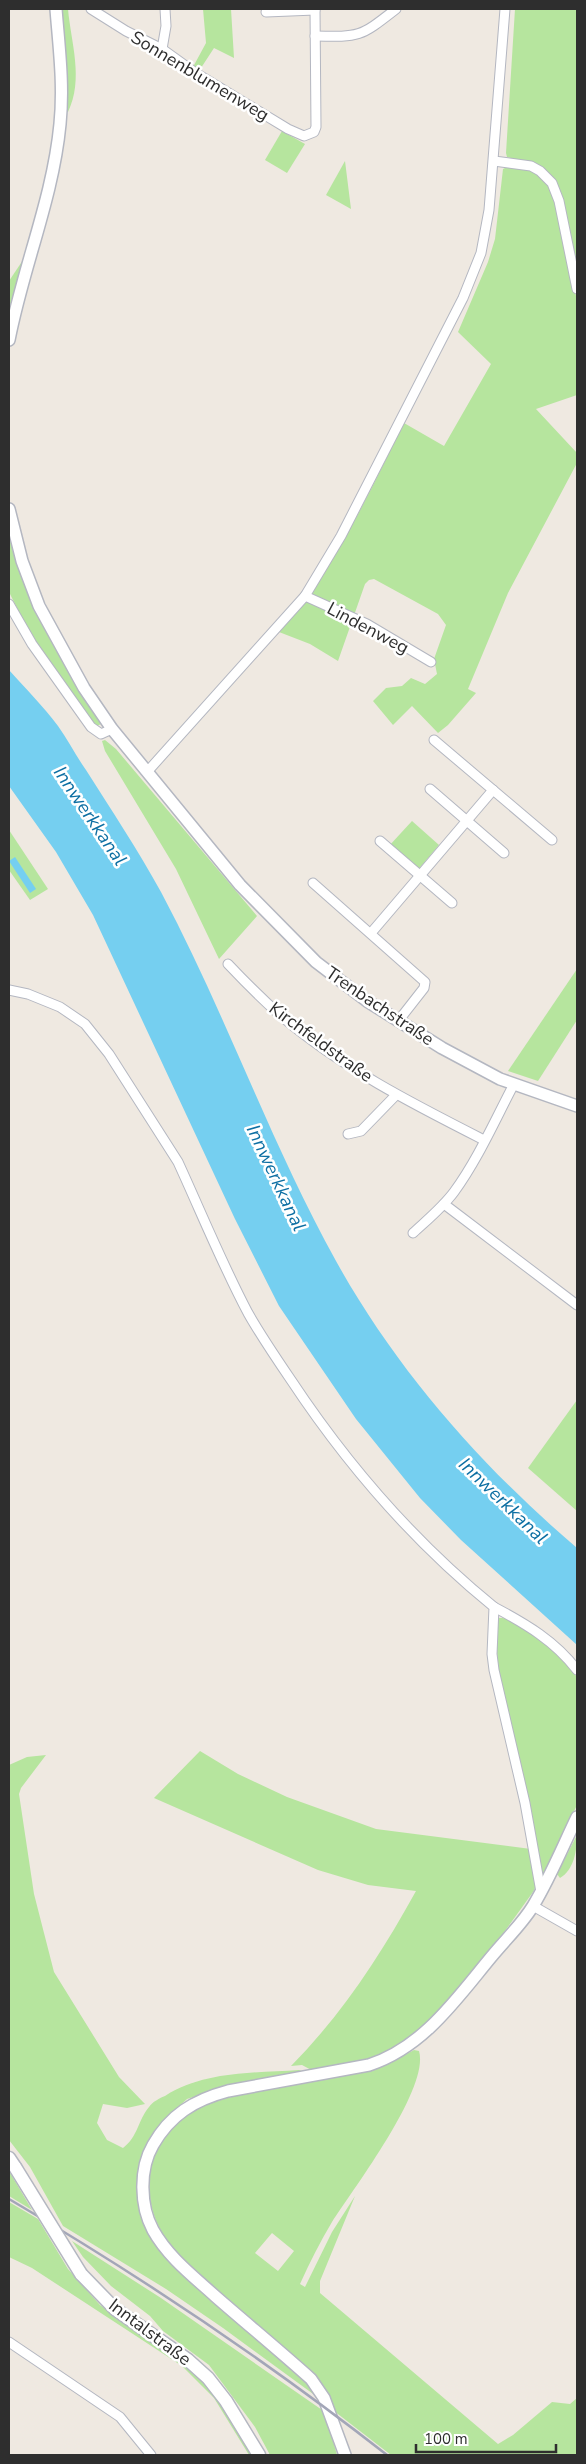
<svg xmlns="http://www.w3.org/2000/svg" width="586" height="2464" font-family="'Nunito Sans',sans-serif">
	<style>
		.green { fill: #b6e59e; fill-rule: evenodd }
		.water { fill: #75cff0 }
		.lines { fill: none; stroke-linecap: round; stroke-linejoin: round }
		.minor-casing { stroke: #b4b7c1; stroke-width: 11 }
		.tertiary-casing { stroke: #b4b7c1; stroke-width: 14 }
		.secondary-casing { stroke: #b4b7c1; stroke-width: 15 }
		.minor { stroke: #fff; stroke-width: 9 }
		.tertiary { stroke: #fff; stroke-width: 11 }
		.secondary { stroke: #fff; stroke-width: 12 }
		.rail { stroke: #a3a6b8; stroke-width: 2.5 }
		.secondary-bridge-casing { stroke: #b4b7c1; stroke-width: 15; stroke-linecap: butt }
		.secondary-bridge { stroke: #fff; stroke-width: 12 }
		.labels { text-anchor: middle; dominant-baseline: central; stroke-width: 5; stroke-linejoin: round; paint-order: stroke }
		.street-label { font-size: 18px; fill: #2e2e2e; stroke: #fff }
		.water-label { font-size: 19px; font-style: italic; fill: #0d6fa3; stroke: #fff }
	</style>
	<rect width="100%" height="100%" fill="#efe9e1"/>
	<g class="green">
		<path d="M61,9H68C71,43 84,79 68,112H65Z"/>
		<path d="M203,9H231L234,58L214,48L199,71L193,67L206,43Z"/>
		<path d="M515,9H577V277L559,191L526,162L507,157L506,153Z"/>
		<path d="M282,131L305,144L287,173L265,160Z"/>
		<path d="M345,161L351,209L326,195Z"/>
		<path d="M511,165L535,171L546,179L557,200L577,301V395L536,409L577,453V463L508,593L468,689L476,693L448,725L438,733L412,706L393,725L373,701L386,688L402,686L411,678L425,684L437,674L434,659L446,625L438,614L374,579L369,580L365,584L338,661L310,644L279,632C335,569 366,498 404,423L444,446L491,364L458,332L488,262L495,239L503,169Z"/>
		<path d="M27,254L9,317V281Z"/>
		<path d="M9,533L13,552L23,577L101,724L97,726L92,721L31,636L9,592Z"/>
		<path d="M105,740L116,749L257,916L219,959L176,869L105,751L102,741Z"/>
		<path d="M412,821L439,845L417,871L389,846Z"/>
		<path d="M9,830L48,889L30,900L9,870Z"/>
		<path d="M577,969V1020L538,1081L508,1071Z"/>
		<path d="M577,1400V1511L528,1468Z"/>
		<path d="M499,1618C525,1617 562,1657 577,1677V1805L541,1879C533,1841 484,1641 499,1618Z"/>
		<path d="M200,1751L238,1774L287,1797L376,1829L531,1849L536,1886L533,1892L497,1942L428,2025L380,2058L315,2072L302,2065L291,2066C343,2013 380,1956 416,1891L368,1885L318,1870L154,1798Z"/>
		<path d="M46,1755L21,1788L19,1794L34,1894L54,1972L119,2077L145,2104L127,2108L103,2104L97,2123L107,2140L123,2148C138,2137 138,2120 149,2107C152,2102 160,2098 165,2096C204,2071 254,2073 299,2070L307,2073L212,2091L187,2099L164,2120L150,2141L140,2164L143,2220L155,2244L175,2267L311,2386L320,2399L223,2328L166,2289L63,2226L30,2167L9,2140V1765L27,1757Z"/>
		<path d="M577,1835C577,1850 574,1870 560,1878L557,1874Z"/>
		<path d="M414,2050L419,2051C430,2088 353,2189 332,2222C320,2242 310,2262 300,2284L305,2287L332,2232L355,2196L320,2281V2293L498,2444L513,2435L552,2402L570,2404L577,2398V2455H391L334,2411L329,2396L318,2379L185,2263C161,2236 146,2212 150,2175C151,2159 157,2146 167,2134C197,2098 240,2095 283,2087C312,2082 341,2077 369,2070C385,2067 399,2058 414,2050ZM272,2233L294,2251L278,2271L255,2253Z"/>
		<path d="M9,2171L32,2210L9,2196Z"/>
		<path d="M9,2202L38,2219L68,2269L100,2305L196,2373L215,2394L254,2455H249L214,2398L182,2366L32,2268L9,2257Z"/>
		<path d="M72,2241L161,2298L325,2412L337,2455H270L255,2427L209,2365L163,2331L150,2316L111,2286L83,2257Z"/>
	</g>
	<g class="water">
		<path d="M9,670C25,688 43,706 58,726C68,740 76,756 86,770C112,811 138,850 161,892C225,1012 270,1142 336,1261C397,1371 482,1467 577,1548V1645L461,1540L420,1498L356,1419L279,1306L235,1219L93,915L56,852L9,786Z"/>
		<path d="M15,857L36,889L30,893L9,861Z"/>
	</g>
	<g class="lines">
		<defs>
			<g id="minor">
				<path d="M91,9L126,31L162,49L194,72L288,129L304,136L314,132L316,127L315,9"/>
				<path d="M266,12L315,10"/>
				<path d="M315,36C361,37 360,37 396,9"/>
				<path d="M162,49L166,26L165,9"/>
				<path d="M494,161L531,166L540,171L552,183L559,201L577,289"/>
				<path d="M305,596L367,624L431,662"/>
				<path d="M9,604L32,644L91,727L101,734L112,729"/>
				<path d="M434,740L552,840"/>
				<path d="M147,772L305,596L341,536L463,298L481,253L489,210L505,9"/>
				<path d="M430,789L504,853"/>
				<path d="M380,841L452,903"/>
				<path d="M313,883L425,982L424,988L399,1020"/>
				<path d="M371,933L493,790"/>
				<path d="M228,964C245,982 262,999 280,1015C340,1067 413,1104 484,1140"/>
				<path d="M9,990L28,994L60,1007L85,1024L109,1054L178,1162C201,1212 222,1264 248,1313C261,1336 276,1358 291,1380C348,1466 414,1542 494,1607L492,1654L494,1670L525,1803L541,1892"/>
				<path d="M348,1134L361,1131L396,1095"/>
				<path d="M444,1204L577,1305"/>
				<path d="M413,1233C427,1220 442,1208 454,1192C478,1159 495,1120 514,1084"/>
				<path d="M494,1607C526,1624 555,1641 577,1670"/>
				<path d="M533,1906L577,1931"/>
				<path d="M9,2342L120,2417L151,2455"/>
			</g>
			<g id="tertiary">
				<path d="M9,340C23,267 53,198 60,124C64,85 59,47 56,9"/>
				<path d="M9,509L22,561L39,606L84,688L112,729L240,885L316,962L367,1001L442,1048L500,1079L577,1106"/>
				<path d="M345,2455L324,2398L311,2379C280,2351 247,2324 215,2296C193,2276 168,2257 153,2230C140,2206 139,2169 153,2145C170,2115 194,2100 228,2091L369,2065C424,2047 457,1998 492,1956C506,1939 522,1924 533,1906C550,1878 563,1846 577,1817"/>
			</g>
			<g id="secondary">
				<path d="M9,2158L15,2167"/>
				<path d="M81,2274L115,2309L188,2360L208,2378L226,2401L259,2455"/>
			</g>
		</defs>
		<use href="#minor" class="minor-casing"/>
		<use href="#tertiary" class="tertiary-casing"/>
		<use href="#secondary" class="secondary-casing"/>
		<use href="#minor" class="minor"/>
		<use href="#tertiary" class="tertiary"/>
		<use href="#secondary" class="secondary"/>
		<path class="rail" d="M9,2199C140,2276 267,2361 387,2455"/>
		<defs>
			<path id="secondary-bridge" d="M15,2167L81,2274"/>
		</defs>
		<use href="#secondary-bridge" class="secondary-bridge-casing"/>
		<use href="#secondary-bridge" class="secondary-bridge"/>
	</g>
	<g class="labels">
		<g class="street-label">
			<text transform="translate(200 76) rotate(31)">Sonnenblumenweg</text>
			<text transform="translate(368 628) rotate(28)">Lindenweg</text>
			<text transform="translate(380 1006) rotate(34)">Trenbachstraße</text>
			<text transform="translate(321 1042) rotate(36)">Kirchfeldstraße</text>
			<text transform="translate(150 2332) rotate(37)">Inntalstraße</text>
		</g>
		<g class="water-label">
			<text transform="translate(90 816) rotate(56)">Innwerkkanal</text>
			<text transform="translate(276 1178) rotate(65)">Innwerkkanal</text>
			<text transform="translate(503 1501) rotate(44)">Innwerkkanal</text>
		</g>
	</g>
	<rect width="586" height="2464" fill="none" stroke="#2e2e2e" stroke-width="20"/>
	<path d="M416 2444v8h140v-8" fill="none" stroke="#2e2e2e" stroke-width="2.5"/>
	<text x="424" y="2444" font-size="15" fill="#2e2e2e" stroke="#ffffff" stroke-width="4" paint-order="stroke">100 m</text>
</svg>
